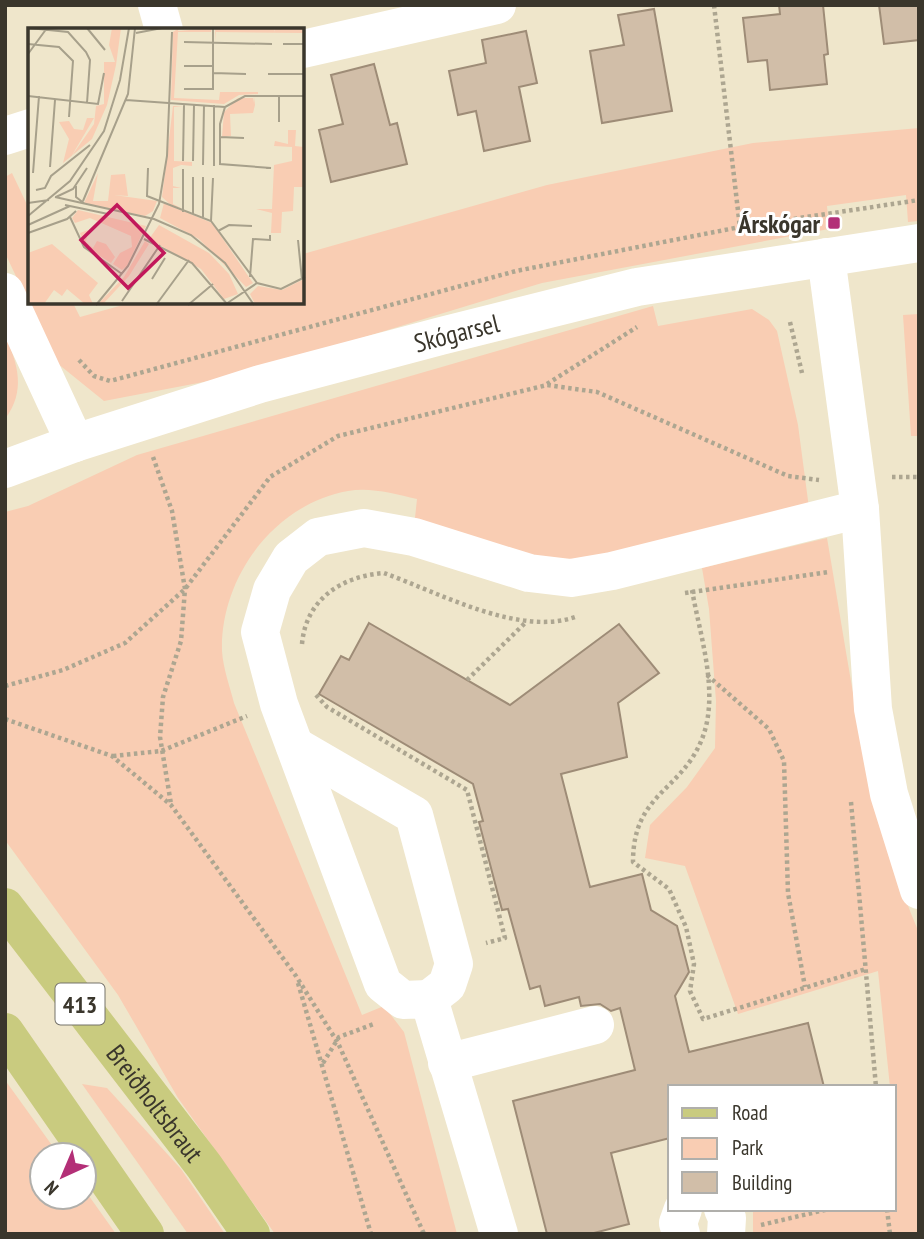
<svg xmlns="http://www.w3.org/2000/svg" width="924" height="1239" font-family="'PT Sans Narrow',sans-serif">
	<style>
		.green { fill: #f9cdb3 }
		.building { fill: #d1bea8; stroke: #9e8c77; stroke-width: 2 }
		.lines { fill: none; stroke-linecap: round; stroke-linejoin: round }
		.path { stroke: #ada691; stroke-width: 4.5; stroke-dasharray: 3.5 3.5; stroke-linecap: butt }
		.minor { stroke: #fff; stroke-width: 38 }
		.major { stroke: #c9cb7f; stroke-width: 38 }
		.poi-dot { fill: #b32f77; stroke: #fff; stroke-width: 2.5 }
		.labels { text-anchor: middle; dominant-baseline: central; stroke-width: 6; stroke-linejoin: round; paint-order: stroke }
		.shield { fill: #fff; stroke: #75726b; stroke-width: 2 }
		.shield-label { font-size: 24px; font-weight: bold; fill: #3a362c }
		.poi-label { font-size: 26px; font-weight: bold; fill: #3a362c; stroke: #fff; text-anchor: end }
		.street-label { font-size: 26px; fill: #3a362c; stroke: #fff }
		.inset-road { fill: none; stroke: #a7a08b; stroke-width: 2 }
		.view { fill: #c2185b; fill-opacity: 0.15; stroke: #c2185b; stroke-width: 3.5 }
		.inset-edge { fill: none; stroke: #3a362c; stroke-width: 3.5 }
	</style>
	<rect width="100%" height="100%" fill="#efe6cb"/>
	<g class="green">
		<path d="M919,128V221L908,222L906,195L827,206L829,229L542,283L240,375L104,401L57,363L5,253V177L12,173L30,211V303H73L80,317L130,303H303V254L547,185L753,143Z"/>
		<path d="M653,306L658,326L752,309L769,320L777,331L798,425L809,508L575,565L532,560L415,518L417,499C394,494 371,487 348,491C274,504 220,578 222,651C223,668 230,687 234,703L362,1015L384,1006L404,1032L457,1234H275L178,1098L118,995L5,840V512L28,506L137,455Z"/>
		<path d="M919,314V436H911L903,315Z"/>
		<path d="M5,335C18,364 26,391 5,419Z"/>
		<path d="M827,538C850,670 866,808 919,933V1234H753V1209H894V1087H890L878,971L738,1014L685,866L645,858L650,825L687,787L715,748L716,701L709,609L702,568Z"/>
		<path d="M5,1080L59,1155H42V1197H84V1189L116,1234H5Z"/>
		<path d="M82,1084L107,1088L181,1169L225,1234H188Z"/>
	</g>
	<g class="building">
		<path d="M779,5H823L828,54L824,55L827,84L770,90L767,60L748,62L743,18L780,14Z"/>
		<path d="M879,5H919V40L884,44Z"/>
		<path d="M654,9L672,111L602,123L590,51L624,45L618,15Z"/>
		<path d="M526,31L537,83L519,87L530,141L484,151L476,111L458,115L449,71L486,63L482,40Z"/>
		<path d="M374,64L390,125L397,123L407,164L331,182L319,130L343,124L331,75Z"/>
		<path d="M369,623L510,705L619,624L659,673L618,703L627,757L561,774L590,887L642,874L651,910L677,926L689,972L675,996L689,1052L808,1023L824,1087H670V1138L611,1153L629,1224L590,1234H547L513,1101L635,1070L620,1008L611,1011L600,1004L581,1006L579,997L545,1006L540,986L530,989L508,909L502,910L479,822L483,821L473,784L319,694L341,656L349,660Z"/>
	</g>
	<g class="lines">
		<g class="path">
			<path d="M714,5L740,228"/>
			<path d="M790,322L802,373"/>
			<path d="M79,360L94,376L110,381L516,271L740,227L919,200"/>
			<path d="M547,384L637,327"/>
			<path d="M153,457L172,511L185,589L181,641L163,697L160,737L171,804"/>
			<path d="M892,477H919"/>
			<path d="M692,590C700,636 720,693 702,739C681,792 633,793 633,862L669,889L686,927L694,964L690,991L703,1019L866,969"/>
			<path d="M685,593L829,572"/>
			<path d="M302,644C306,598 343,576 384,573C440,593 521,638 578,616"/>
			<path d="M707,675L769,729L784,761L788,893L805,987"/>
			<path d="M467,680L525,623"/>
			<path d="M5,686L63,670L125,643L185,589L270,477L338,436L547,385L597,392L788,476L819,480"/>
			<path d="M316,695L327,707L467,790L505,938L486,943"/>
			<path d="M5,719L112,756L171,805L296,976L338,1043L424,1234"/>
			<path d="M113,756L161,751L247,716"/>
			<path d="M851,802L876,1087"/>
			<path d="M298,983L371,1234"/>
			<path d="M323,1063L339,1037L374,1024"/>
			<path d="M887,1209L890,1234"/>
			<path d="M761,1225L829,1209"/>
		</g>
		<g class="minor">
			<path d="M157,5L164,30"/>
			<path d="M303,49L497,5"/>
			<path d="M5,136L30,128"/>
			<path d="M826,257L860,509L873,709L889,794L919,890"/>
			<path d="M5,292L75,443"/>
			<path id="s1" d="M5,469L75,443L260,384L441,336L637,287L919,243"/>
			<path d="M295,746L414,815L454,964L447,985L429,999"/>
			<path d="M447,1063L595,1025"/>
			<path d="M723,1209L727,1218L726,1234"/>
			<path d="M499,1234L429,999L403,1000L383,984L279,704L260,632L272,590L291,558L318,537L364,528L414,537L529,573L571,578L612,571L860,509"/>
			<path d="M681,1234L678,1223L683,1209"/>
		</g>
		<g class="major">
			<path id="s2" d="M5,907L204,1166L251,1234"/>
			<path d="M5,1032L145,1234"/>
		</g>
	</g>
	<rect class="poi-dot" x="827" y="216" width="14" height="14" rx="3.5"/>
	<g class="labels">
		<rect class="shield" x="55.5" y="983.5" width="49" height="41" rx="5"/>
		<g class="shield-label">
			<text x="80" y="1004">413</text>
		</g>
		<g class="poi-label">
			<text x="820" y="223">Árskógar</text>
		</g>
		<g class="street-label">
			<text stroke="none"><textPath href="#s1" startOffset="472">Skógarsel</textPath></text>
			<text stroke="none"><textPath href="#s2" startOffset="247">Breiðholtsbraut</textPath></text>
		</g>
	</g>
	<g transform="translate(28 28)">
		<rect width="276" height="276" fill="#efe6cb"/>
		<path d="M84,0H93L88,37L79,77L64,111L35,135L41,111L31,94L41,93L46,101L55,102L59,90H66L43,129L66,96L68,78L76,76V34H87L81,17ZM151,0L150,3L184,0L183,4H150L146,70L191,72L192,64H230V66L211,67L196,76L143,72L145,4ZM187,0H246L247,4V0H276V5L188,4V13ZM226,69L227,77L225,85L202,86L203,108L194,109L196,84L210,70H225V75ZM145,78H155L146,79V133L164,134V138L144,136L153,137L145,140V158L153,160H145V176L153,180L144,178L134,169ZM260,102H268L267,118L276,119V159H266L265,183L254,184L253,205H243L244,185L228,181H244L246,137L264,133V119L246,118L247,113L260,116ZM70,145L65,173H80L83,147L97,146L100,168L86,167L129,173L125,183L117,188L56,175ZM136,175L184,195L225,255L218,259L171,211L132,190ZM50,182L118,198L99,238L94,242L85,236L92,225L104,219L103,208L62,190L47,195L44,190ZM131,197L181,225L201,246L210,266L196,271L173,241L121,211ZM60,202L58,214L65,220L69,213L78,216L87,229L83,235L57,219L52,205ZM117,213L121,216L101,248L75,276L69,277L96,249ZM24,216L70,255L61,267L65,276H57L39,261L34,268L26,262L16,276H0V225ZM276,251V276H227L222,266L230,258L254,262Z" fill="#f9cdb3"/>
		<path class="inset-road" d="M1,0L40,4L58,24L62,32L59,75M59,0L77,22M108,5L134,0M156,14L244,16M0,16L31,19L45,33L41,89M255,16H277M0,26L19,0M156,38H185M185,45L218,46M240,46H277M156,61H185V0M0,68L70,76L76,45M98,72L197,79M251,94V68M192,109L216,110M155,133L156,77M165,133L166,77M175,137L176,77M186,138V77M22,139L27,72M120,140L119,168L183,193L229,255L253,261L277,249M238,140H243L192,136V96L197,79L217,68H277M5,145L11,68M48,158V169L57,176M8,162L17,160L23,148L62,117M27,169L126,191L163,207L197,235L226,277M28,169L45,161L59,140M55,173L100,66L107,0M0,175L21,172M37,177L80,186M155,184V141M165,186V149M0,188L42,153L76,103L92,52L101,0M42,189L56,219L94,246M175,189V149M183,193L185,150M0,197L42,178M190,203L201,197L224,198M0,205L39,191L48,183M116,211L164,235L199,276M270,212L274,252M222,249L225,211L242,212V207M124,251L137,230M94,273L132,217M198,276L229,255M68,277L100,238L131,176L139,128L144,4M128,277L161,232M160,277L185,256"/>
		<path class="view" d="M89,177L136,225L100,260L53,212Z"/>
		<rect width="276" height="276" class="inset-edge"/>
	</g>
	<rect width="924" height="1239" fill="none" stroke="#3a362c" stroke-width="14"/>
	<rect x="668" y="1085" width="228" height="126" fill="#ffffff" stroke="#b0afab" stroke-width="2"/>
	<rect x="682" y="1108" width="35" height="10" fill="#c9cb7f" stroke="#b0afab" stroke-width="2"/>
	<text x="732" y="1120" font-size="21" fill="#3a362c">Road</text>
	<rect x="682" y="1138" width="35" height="21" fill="#f9cdb3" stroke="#b0afab" stroke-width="2"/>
	<text x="732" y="1155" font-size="21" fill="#3a362c">Park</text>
	<rect x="682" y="1172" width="35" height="21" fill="#d1bea8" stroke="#b0afab" stroke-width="2"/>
	<text x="732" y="1190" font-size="21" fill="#3a362c">Building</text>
	<g transform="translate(63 1176) rotate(224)"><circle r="33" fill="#ffffff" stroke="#b0afab" stroke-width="2"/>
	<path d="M0-5L12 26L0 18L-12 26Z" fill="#b32f77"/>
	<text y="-10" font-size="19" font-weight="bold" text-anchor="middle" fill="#3a362c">N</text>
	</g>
</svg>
